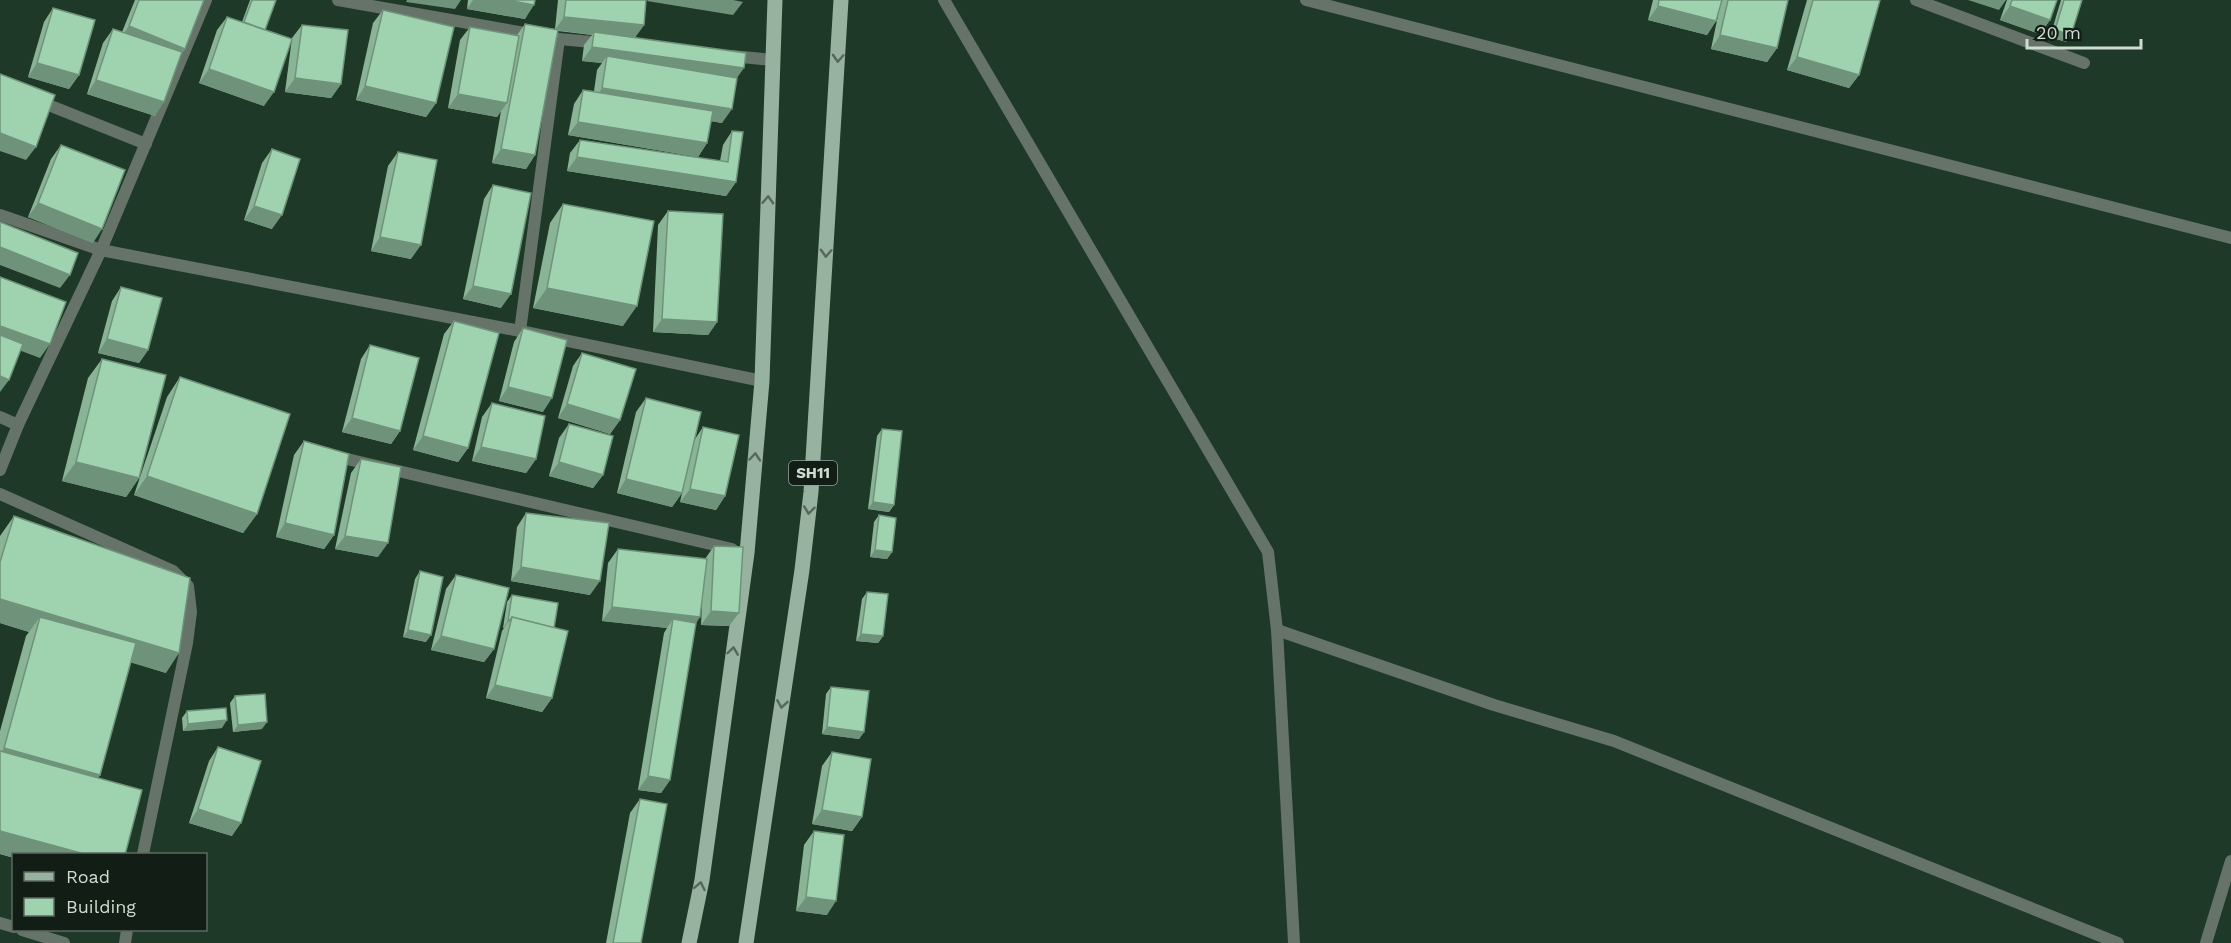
<svg xmlns="http://www.w3.org/2000/svg" width="2231" height="943" font-family="'Work Sans',sans-serif">
	<style>
		.lines { fill: none; stroke-linecap: round; stroke-linejoin: round }
		.service { stroke: #667369; stroke-width: 12 }
		.minor { stroke: #667369; stroke-width: 12 }
		.primary { stroke: #98b2a0; stroke-width: 15 }
		.wall { fill: #89b596 }
		.shaded-wall { fill: #6f937a }
		.building { fill: #9fd2ae; stroke: #6f937a; stroke-width: 1.5 }
		.oneway { stroke: #55685a }
		.labels { text-anchor: middle; dominant-baseline: central; stroke-width: 6; stroke-linejoin: round; paint-order: stroke }
		.shield { fill: #121d15; stroke: #95a399; stroke-width: 1.5 }
		.shield-label { font-size: 15px; font-weight: bold; fill: #cdddd1 }
	</style>
	<rect width="100%" height="100%" fill="#1e3927"/>
	<g class="lines">
		<g class="service">
			<path d="M944,0L1268,552L1277,630L1494,705L1614,741L2118,943"/>
			<path d="M1306,0L2231,238"/>
			<path d="M0,494L173,571L188,586L191,612L187,643L143,854"/>
			<path d="M1277,630L1294,943"/>
			<path d="M0,923L14,927"/>
			<path d="M22,930L64,943"/>
			<path d="M125,943L127,930"/>
			<path d="M2206,943L2231,861"/>
		</g>
		<g class="minor">
			<path d="M206,0L101,250L520,331L762,381"/>
			<path d="M338,0L559,39L603,43"/>
			<path d="M1916,0L2084,63"/>
			<path d="M731,56L773,60"/>
			<path d="M36,100L146,144"/>
			<path d="M0,215L101,250L18,425L0,470"/>
			<path d="M520,331L559,39"/>
			<path d="M0,417L18,425"/>
			<path d="M334,456L732,549"/>
		</g>
		<g class="primary">
			<path d="M689,943L702,880L747,553L762,381L775,0"/>
			<path d="M746,943L802,570L811,492L841,0"/>
		</g>
	</g>
	<g class="wall">
		<path d="M135,0H204L185,49L180,56L155,116L87,94L103,43L113,29L122,32Z"/>
		<path d="M250,0H276L265,30L264,106L199,83L217,30L227,17L242,22Z"/>
		<path d="M468,0H535L525,19L467,9Z"/>
		<path d="M558,0H646L644,25L635,37L736,79L722,123L711,121L707,143L698,157L568,135L574,104L583,90L594,91L597,70L602,63L582,61L584,45L592,35L558,31L535,155L526,169L492,163L501,111L497,117L448,108L460,40L470,27L517,35L525,24L555,29Z"/>
		<path d="M1653,0H1788L1777,48L1767,62L1711,49L1721,1L1716,21L1707,35L1648,20Z"/>
		<path d="M1807,0H1880L1859,75L1849,88L1787,70Z"/>
		<path d="M2007,0H2057L2050,20L2040,34L2000,20Z"/>
		<path d="M2061,0H2082L2071,35L2066,42L2050,37Z"/>
		<path d="M53,8L79,75L69,89L28,77L44,22Z"/>
		<path d="M383,10L436,103L426,117L356,100L373,23Z"/>
		<path d="M302,25L341,84L331,98L285,92L292,38Z"/>
		<path d="M732,131L736,182L726,196L567,171L570,153L580,140L720,161L723,145Z"/>
		<path d="M61,145L93,243L28,217L51,159Z"/>
		<path d="M272,149V229L244,220L262,163Z"/>
		<path d="M398,152L411,259L371,251L388,166Z"/>
		<path d="M493,185L501,308L463,299L484,199Z"/>
		<path d="M563,204L623,326L533,308L550,223Z"/>
		<path d="M668,211L717,322L708,335L653,332L658,225Z"/>
		<path d="M121,287L148,350L139,363L98,353L112,301Z"/>
		<path d="M454,321L468,448L458,462L413,450L444,334Z"/>
		<path d="M523,328L543,412L499,401L514,342Z"/>
		<path d="M370,345L400,431L391,444L342,432L361,359Z"/>
		<path d="M582,353L620,420L610,434L558,418L573,366Z"/>
		<path d="M102,359L139,478L126,497L62,481L88,378Z"/>
		<path d="M180,377L257,514L243,533L134,495L167,397Z"/>
		<path d="M646,398L695,439L703,427L725,496L716,510L680,502L685,480L682,493L672,507L617,493L636,412Z"/>
		<path d="M492,403L536,459L526,473L472,461L482,417Z"/>
		<path d="M569,424L603,475L593,488L549,476L559,438Z"/>
		<path d="M882,429L894,505L889,512L868,509L877,436Z"/>
		<path d="M304,441L334,535L324,549L276,537L294,455Z"/>
		<path d="M361,459L378,557L335,549L351,473Z"/>
		<path d="M526,513L590,595L511,581L517,527Z"/>
		<path d="M879,515L892,552L887,559L870,557L874,522Z"/>
		<path d="M14,516L166,673L131,662L100,775L98,778L14,855V858L0,854V731L26,636L29,632L0,623V536Z"/>
		<path d="M714,546L729,626L701,625L702,602L695,624L670,780L661,793L638,790L664,633L667,628L602,621L608,563L618,549L705,559Z"/>
		<path d="M420,571L426,642L403,637L415,579Z"/>
		<path d="M456,575L494,649L484,662L431,650L446,589Z"/>
		<path d="M867,592L883,636L878,643L856,641L862,599Z"/>
		<path d="M512,595L554,628L552,698L542,712L486,698L502,631L504,628H503L507,602Z"/>
		<path d="M831,687L864,732L859,739L822,734L826,694Z"/>
		<path d="M235,696L262,729L233,732L230,703Z"/>
		<path d="M187,711L222,728L183,731L182,718Z"/>
		<path d="M218,747L232,836L189,823L209,761Z"/>
		<path d="M832,752L862,817L852,831L812,824L822,766Z"/>
		<path d="M640,799L641,943H606L630,813Z"/>
		<path d="M814,831L827,915L796,911L804,845Z"/>
	</g>
	<g class="shaded-wall">
		<path d="M407,0H461L455,9L406,2Z"/>
		<path d="M473,0H507L534,5L525,19L467,9Z"/>
		<path d="M648,0H733L743,2L733,15L647,1Z"/>
		<path d="M1968,0H2006L1999,10Z"/>
		<path d="M1658,6L1716,21L1707,35L1648,20Z"/>
		<path d="M2010,6L2050,20L2040,34L2000,20Z"/>
		<path d="M564,17L644,25L634,39L594,32L592,35L555,30Z"/>
		<path d="M129,26L185,49L175,63L119,40Z"/>
		<path d="M2055,30L2071,35L2066,42L2050,37Z"/>
		<path d="M1720,35L1777,48L1767,62L1711,49Z"/>
		<path d="M592,47L744,68L734,82L607,56L602,63L582,61Z"/>
		<path d="M1797,57L1859,75L1849,88L1787,70Z"/>
		<path d="M37,63L79,75L69,89L28,77Z"/>
		<path d="M209,69L274,92L264,106L199,83Z"/>
		<path d="M295,78L341,84L331,98L285,92Z"/>
		<path d="M96,80L164,102L155,116L87,94Z"/>
		<path d="M365,86L436,103L426,117L356,100Z"/>
		<path d="M602,88L732,109L722,123L593,102Z"/>
		<path d="M458,94L507,103L497,117L448,108Z"/>
		<path d="M578,122L707,143L698,157L568,135Z"/>
		<path d="M0,133L36,147L26,160L0,151Z"/>
		<path d="M501,149L535,155L526,169L492,163Z"/>
		<path d="M577,157L736,182L726,196L567,171Z"/>
		<path d="M38,203L102,229L93,243L28,217Z"/>
		<path d="M254,206L282,215L272,229L244,220Z"/>
		<path d="M380,237L421,245L411,259L371,251Z"/>
		<path d="M0,247L70,275L60,288L0,265Z"/>
		<path d="M473,286L511,294L501,308L463,299Z"/>
		<path d="M547,288L637,306L623,326L533,308Z"/>
		<path d="M662,319L717,322L708,335L653,332Z"/>
		<path d="M0,326L50,344L40,358L0,343Z"/>
		<path d="M107,339L148,350L139,363L98,353Z"/>
		<path d="M0,376L9,380L0,392Z"/>
		<path d="M508,387L552,398L543,412L499,401Z"/>
		<path d="M567,404L620,420L610,434L558,418Z"/>
		<path d="M352,418L400,431L391,444L342,432Z"/>
		<path d="M423,436L468,448L458,462L413,450Z"/>
		<path d="M481,447L536,459L526,473L472,461Z"/>
		<path d="M76,462L139,478L126,497L62,481Z"/>
		<path d="M559,462L603,475L593,488L549,476Z"/>
		<path d="M147,476L257,514L243,533L134,495Z"/>
		<path d="M626,479L682,493L672,507L617,493Z"/>
		<path d="M690,489L725,496L716,510L680,502Z"/>
		<path d="M873,502L894,505L889,512L868,509Z"/>
		<path d="M285,523L334,535L324,549L276,537Z"/>
		<path d="M345,536L388,543L378,557L335,549Z"/>
		<path d="M875,550L892,552L887,559L870,557Z"/>
		<path d="M521,567L600,581L590,595L511,581Z"/>
		<path d="M0,599L179,653L166,673L35,634L40,617L29,632L0,623Z"/>
		<path d="M612,607L700,617L691,631L673,619L667,628L602,621Z"/>
		<path d="M711,611L739,613L729,626L701,625Z"/>
		<path d="M508,621H509L504,628H503Z"/>
		<path d="M408,630L431,635L426,642L403,637Z"/>
		<path d="M861,634L883,636L878,643L856,641Z"/>
		<path d="M441,636L494,649L484,662L431,650Z"/>
		<path d="M495,685L552,698L542,712L486,698Z"/>
		<path d="M227,720L222,728L183,731L188,724Z"/>
		<path d="M267,722L262,729L233,732L238,725Z"/>
		<path d="M827,727L864,732L859,739L822,734Z"/>
		<path d="M4,748L100,775L87,794L0,754Z"/>
		<path d="M648,776L670,780L661,793L638,790Z"/>
		<path d="M198,809L241,823L232,836L189,823Z"/>
		<path d="M822,810L862,817L852,831L812,824Z"/>
		<path d="M0,831L88,855H14V858L0,854Z"/>
		<path d="M806,897L836,901L827,915L796,911Z"/>
	</g>
	<g class="building">
		<path d="M139,0H204L185,49L129,26Z"/>
		<path d="M252,0H276L265,30L244,22Z"/>
		<path d="M507,0H535L534,5Z"/>
		<path d="M566,0H646L644,25L564,17Z"/>
		<path d="M1659,0H1722L1716,21L1658,6Z"/>
		<path d="M1728,0H1788L1777,48L1720,35Z"/>
		<path d="M1813,0H1880L1859,75L1797,57Z"/>
		<path d="M2012,0H2057L2050,20L2010,6Z"/>
		<path d="M2064,0H2082L2071,35L2055,30Z"/>
		<path d="M53,8L95,20L79,75L37,63Z"/>
		<path d="M383,10L454,27L436,103L365,86Z"/>
		<path d="M227,17L292,39L274,92L209,69Z"/>
		<path d="M525,24L558,30L535,155L501,149Z"/>
		<path d="M302,25L348,30L341,84L295,78Z"/>
		<path d="M470,27L519,36L507,103L458,94Z"/>
		<path d="M113,29L182,52L164,102L96,80Z"/>
		<path d="M594,32L746,53L744,68L592,47Z"/>
		<path d="M607,56L737,78L732,109L602,88Z"/>
		<path d="M0,74L55,95L36,147L0,133Z"/>
		<path d="M583,90L713,111L707,143L578,122Z"/>
		<path d="M732,131L743,132L736,182L577,157L580,140L728,162Z"/>
		<path d="M61,145L125,170L102,229L38,203Z"/>
		<path d="M272,149L300,159L282,215L254,206Z"/>
		<path d="M398,152L437,160L421,245L380,237Z"/>
		<path d="M493,185L531,193L511,294L473,286Z"/>
		<path d="M563,204L654,221L637,306L547,288Z"/>
		<path d="M668,211L723,214L717,322L662,319Z"/>
		<path d="M0,222L78,253L70,275L0,247Z"/>
		<path d="M0,277L66,302L50,344L0,326Z"/>
		<path d="M121,287L162,298L148,350L107,339Z"/>
		<path d="M454,321L499,333L468,448L423,436Z"/>
		<path d="M523,328L567,340L552,398L508,387Z"/>
		<path d="M0,335L23,344L9,380L0,376Z"/>
		<path d="M370,345L419,358L400,431L352,418Z"/>
		<path d="M582,353L636,369L620,420L567,404Z"/>
		<path d="M102,359L166,375L139,478L76,462Z"/>
		<path d="M180,377L290,414L257,514L147,476Z"/>
		<path d="M646,398L701,412L682,493L626,479Z"/>
		<path d="M492,403L545,416L536,459L481,447Z"/>
		<path d="M569,424L613,436L603,475L559,462Z"/>
		<path d="M703,427L739,435L725,496L690,489Z"/>
		<path d="M882,429L902,431L894,505L873,502Z"/>
		<path d="M304,441L349,454L334,535L285,523Z"/>
		<path d="M361,459L401,467L388,543L345,536Z"/>
		<path d="M526,513L609,523L600,581L521,567Z"/>
		<path d="M879,515L896,518L892,552L875,550Z"/>
		<path d="M14,516L190,578L179,653L0,599V562Z"/>
		<path d="M714,546L743,547L739,613L711,611Z"/>
		<path d="M618,549L707,559L700,617L612,607Z"/>
		<path d="M420,571L443,577L431,635L408,630Z"/>
		<path d="M456,575L509,588L494,649L441,636Z"/>
		<path d="M867,592L888,594L883,636L861,634Z"/>
		<path d="M512,595L558,603L554,628L512,617L509,621H508Z"/>
		<path d="M40,617L136,643L100,775L4,748Z"/>
		<path d="M512,617L568,631L552,698L495,685Z"/>
		<path d="M673,619L696,623L670,780L648,776Z"/>
		<path d="M831,687L869,691L864,732L827,727Z"/>
		<path d="M265,694L267,722L238,725L235,696Z"/>
		<path d="M226,708L227,720L188,724L187,711Z"/>
		<path d="M218,747L261,761L241,823L198,809Z"/>
		<path d="M0,751L142,790L125,855H88L0,831Z"/>
		<path d="M832,752L871,759L862,817L822,810Z"/>
		<path d="M640,799L667,804L641,943H613Z"/>
		<path d="M814,831L844,835L836,901L806,897Z"/>
	</g>
	<defs><path id="oneway-chevron" d="M-2-3.5L2.5 0L-2 3.5" fill="none" stroke-width="1.6" stroke-linecap="round" stroke-linejoin="round" transform="scale(1.5)"/></defs>
	<g class="oneway">
		<use href="#oneway-chevron" transform="translate(838 58) rotate(93)"/>
		<use href="#oneway-chevron" transform="translate(768 200) rotate(-88)"/>
		<use href="#oneway-chevron" transform="translate(826 253) rotate(93)"/>
		<use href="#oneway-chevron" transform="translate(755 457) rotate(-85)"/>
		<use href="#oneway-chevron" transform="translate(809 510) rotate(97)"/>
		<use href="#oneway-chevron" transform="translate(733 651) rotate(-82)"/>
		<use href="#oneway-chevron" transform="translate(782 704) rotate(99)"/>
		<use href="#oneway-chevron" transform="translate(700 886) rotate(-79)"/>
	</g>
	<g class="labels">
		<rect class="shield" x="789" y="461" width="48" height="24" rx="4.5"/>
		<g class="shield-label">
			<text x="813" y="473">SH11</text>
		</g>
	</g>
	<rect x="12" y="853" width="195" height="78" fill="#121d15" stroke="#5d6a60" stroke-width="1.5"/>
	<rect x="24" y="872" width="30" height="9" fill="#98b2a0" stroke="#5d6a60" stroke-width="1.5"/>
	<text x="66" y="883" font-size="18" fill="#cdddd1">Road</text>
	<rect x="24" y="898" width="30" height="18" fill="#9fd2ae" stroke="#5d6a60" stroke-width="1.5"/>
	<text x="66" y="913" font-size="18" fill="#cdddd1">Building</text>
	<path d="M2027 39v9h114v-9" fill="none" stroke="#cdddd1" stroke-width="3"/>
	<text x="2036" y="39" font-size="18" fill="#cdddd1" stroke="#121d15" stroke-width="4.5" paint-order="stroke">20 m</text>
</svg>
